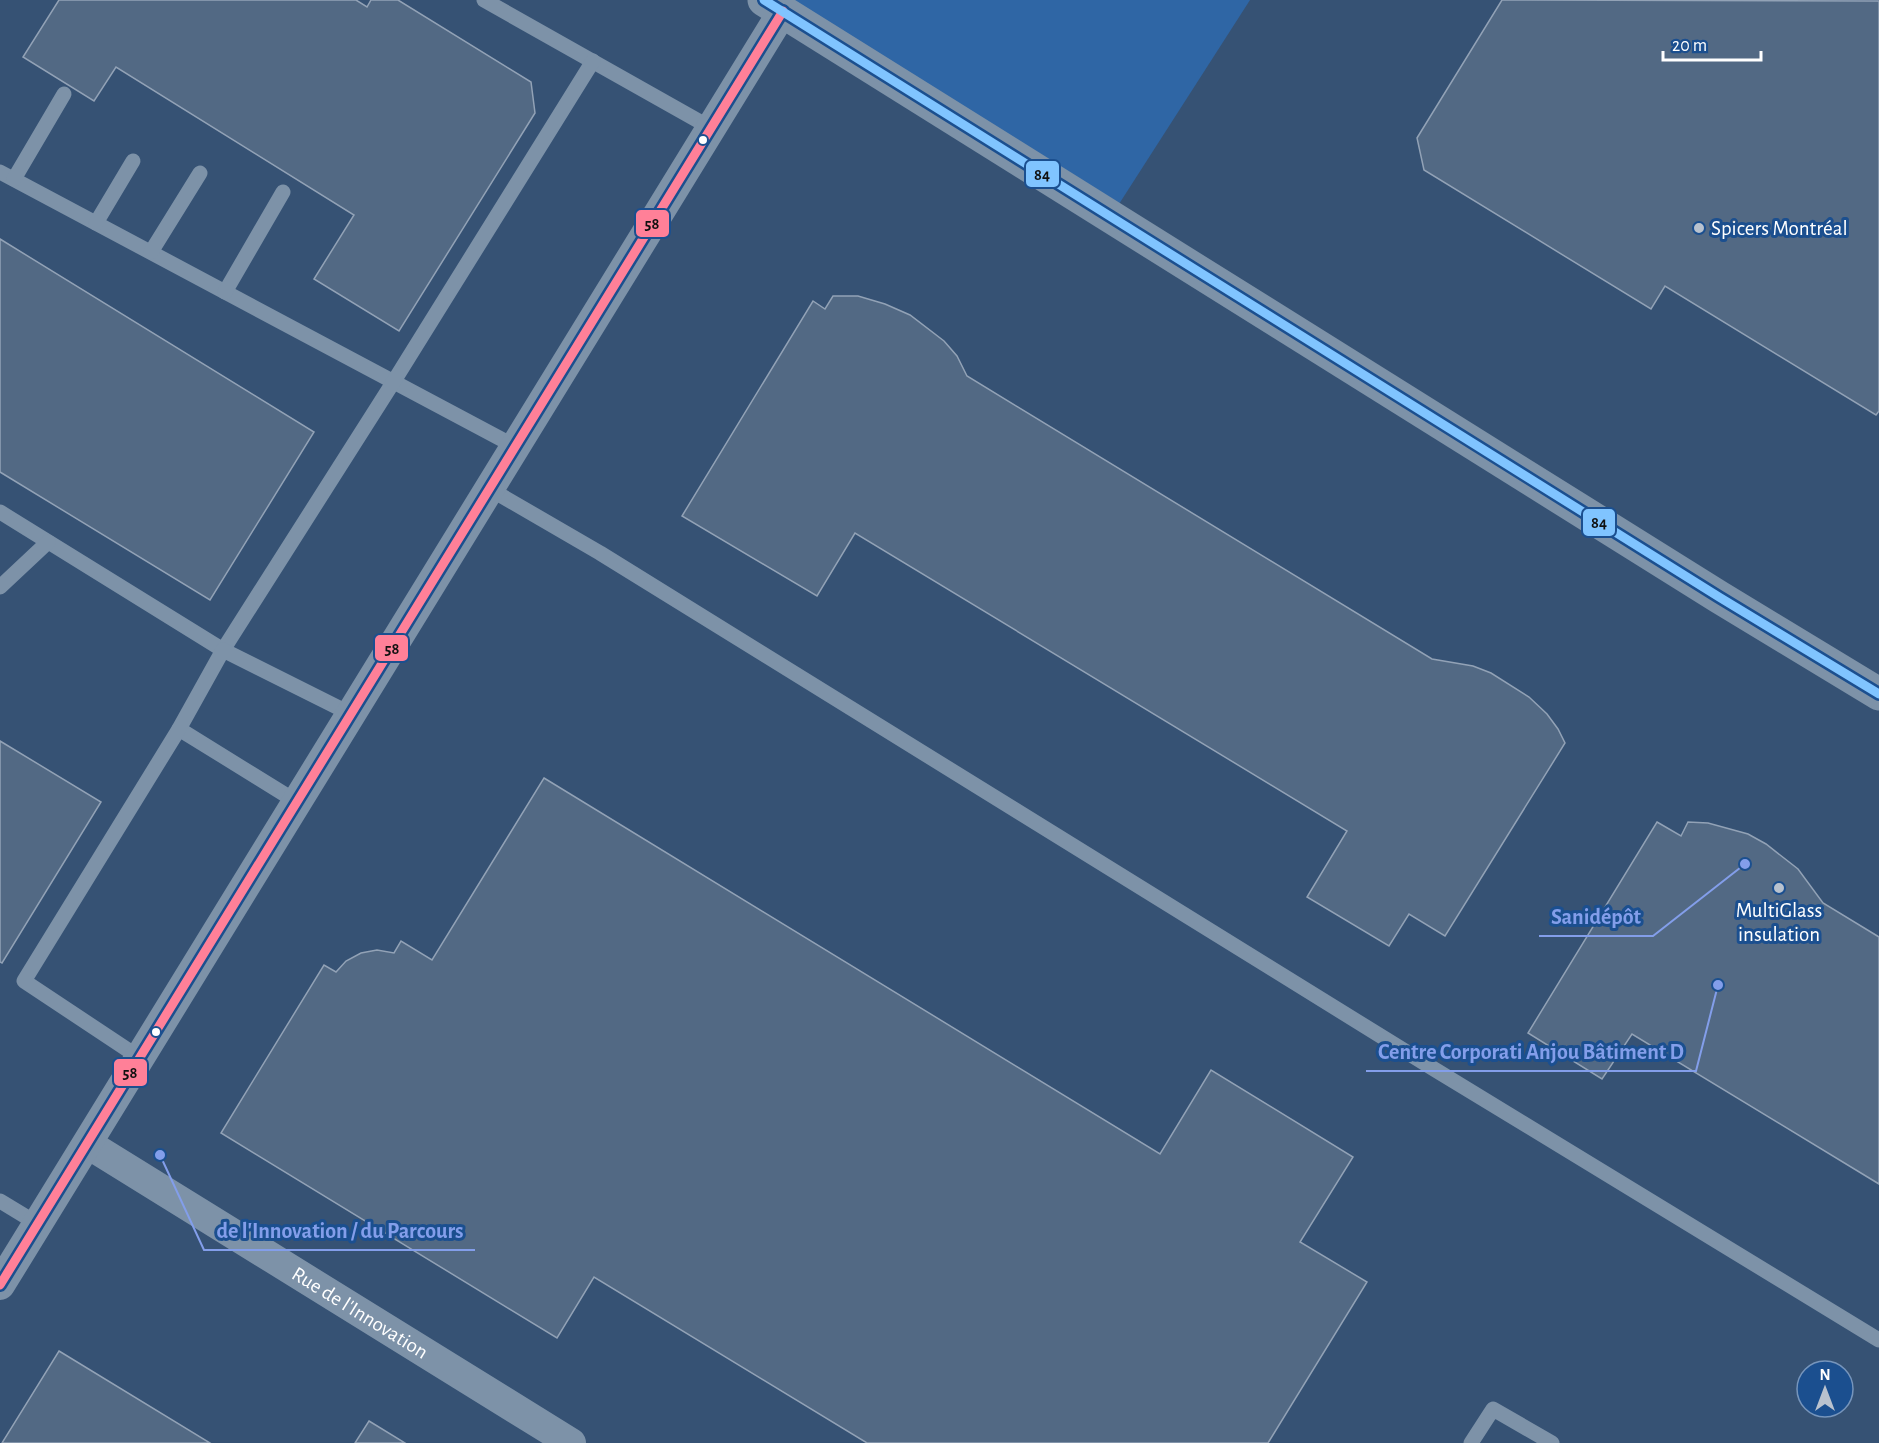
<svg xmlns="http://www.w3.org/2000/svg" width="1879" height="1443" font-family="'Alegreya Sans',sans-serif">
	<style>
		.green { fill: #2f66a5 }
		.building { fill: #526984; stroke: #92a2b6; stroke-width: 1.5 }
		.lines { fill: none; stroke-linecap: round; stroke-linejoin: round }
		.service { stroke: #7d92a8; stroke-width: 15 }
		.minor { stroke: #7d92a8; stroke-width: 30 }
		.tertiary { stroke: #7d92a8; stroke-width: 33 }
		.bus-1-casing { stroke: #1b4f8f; stroke-width: 14 }
		.bus-2-casing { stroke: #1b4f8f; stroke-width: 14 }
		.bus-1 { stroke: #ff8098; stroke-width: 9 }
		.bus-2 { stroke: #80c4ff; stroke-width: 9 }
		.bus-dot { fill: #fff; stroke: #1b4f8f; stroke-width: 2 }
		.poi-dot { fill: #b9c2ce; stroke: #1b4f8f; stroke-width: 2 }
		.labels { text-anchor: middle; dominant-baseline: central; stroke-width: 6; stroke-linejoin: round; paint-order: stroke }
		.poi-label { font-size: 21px; fill: #fff; stroke: #1b4f8f; text-anchor: start }
		.street-label { font-size: 21px; fill: #fff; stroke: #1b4f8f }
		.leader { fill: none; stroke: #839eea; stroke-width: 2 }
		.callout-dot { fill: #839eea; stroke: #1b4f8f; stroke-width: 2 }
		.callout-label { font-size: 22px; text-anchor: middle; font-weight: bold; fill: #839eea; stroke: #1b4f8f; stroke-width: 6; stroke-linejoin: round; paint-order: stroke }
		.line-badge { stroke: #1b4f8f; stroke-width: 2 }
		.pale-badge-label { font-size: 16px; text-anchor: middle; font-weight: bold; fill: #111 }
	</style>
	<rect width="100%" height="100%" fill="#365274"/>
	<path class="green" d="M768,0H1250L1119,204Z"/>
	<g class="building">
		<path d="M59,0H356L367,7L371,0H398L531,82L535,113L399,331L314,279L354,215L116,67L94,101L23,57Z"/>
		<path d="M1502,0L1879,1V411L1876,415L1665,286L1651,309L1424,170L1417,138Z"/>
		<path d="M0,239L314,432L210,600L0,472Z"/>
		<path d="M833,296H858L885,304L910,315L944,341L957,356L967,376L1432,659L1473,666L1491,673L1529,697L1547,714L1558,729L1565,743L1445,936L1409,914L1389,946L1307,897L1347,831L855,533L817,596L682,516L813,301L825,309Z"/>
		<path d="M0,741L101,802L2,963L0,962Z"/>
		<path d="M544,778L1160,1154L1211,1070L1353,1157L1300,1242L1367,1282L1268,1443H867L594,1277L557,1338L221,1133L324,965L336,972L346,961L361,953L377,950L394,953L401,941L432,960Z"/>
		<path d="M1657,822L1681,836L1688,822L1708,823L1748,834L1766,844L1798,869L1823,903L1879,937V1184L1632,1034L1602,1079L1528,1033Z"/>
		<path d="M59,1351L210,1443H2Z"/>
		<path d="M369,1421L405,1443H355Z"/>
	</g>
	<g class="lines">
		<g class="service">
			<path d="M484,0L711,128"/>
			<path d="M0,172L514,446"/>
			<path d="M14,179L64,94"/>
			<path d="M96,223L133,161"/>
			<path d="M151,252L200,173"/>
			<path d="M225,292L283,192"/>
			<path d="M488,488L600,553L1434,1069L1879,1340"/>
			<path d="M0,512L223,650L394,381L593,61"/>
			<path d="M0,587L48,542"/>
			<path d="M179,729L297,802"/>
			<path d="M140,1058L24,981L179,729L223,650L351,714"/>
			<path d="M0,1201L38,1224"/>
			<path d="M1471,1443L1493,1409L1552,1443"/>
		</g>
		<g class="minor">
			<path id="s1" d="M88,1144L571,1443"/>
			<path d="M0,1285L783,11"/>
		</g>
		<path class="tertiary" d="M764,0L1719,597L1879,694"/>
		<defs>
			<path id="bus-1" d="M0,1285L783,11"/>
			<path id="bus-2" d="M764,0L1719,597L1879,694"/>
		</defs>
		<use href="#bus-1" class="bus-1-casing"/>
		<use href="#bus-2" class="bus-2-casing"/>
		<use href="#bus-1" class="bus-1"/>
		<use href="#bus-2" class="bus-2"/>
	</g>
	<g class="bus-dot">
		<circle cx="703" cy="140" r="5"/>
		<circle cx="156" cy="1032" r="5"/>
	</g>
	<g class="poi-dot">
		<circle cx="1699" cy="228" r="6"/>
		<circle cx="1779" cy="888" r="6"/>
	</g>
	<g class="labels">
		<g class="poi-label">
			<text x="1711" y="228">Spicers Montréal</text>
			<text x="1779" y="910" text-anchor="middle">MultiGlass<tspan x="1779" dy="24">insulation</tspan></text>
		</g>
		<g class="street-label">
			<text stroke="none"><textPath href="#s1" startOffset="320">Rue de l'Innovation</textPath></text>
		</g>
	</g>
	<path class="leader" d="M1745 864L1653 936H1539M1718 985L1696 1071H1366M160 1155L204 1250H475"/>
	<g class="callout-dot">
		<circle cx="1745" cy="864" r="6"/>
		<circle cx="1718" cy="985" r="6"/>
		<circle cx="160" cy="1155" r="6"/>
	</g>
	<g class="callout-label">
		<text x="1596" y="924">Sanidépôt</text>
		<text x="1531" y="1059">Centre Corporati Anjou Bâtiment D</text>
		<text x="340" y="1238">de l'Innovation / du Parcours</text>
	</g>
	<g class="line-badge">
		<rect x="1025" y="160" width="35" height="28" rx="6" fill="#80c4ff"/>
		<rect x="635" y="209" width="35" height="29" rx="6" fill="#ff8098"/>
		<rect x="1582" y="508" width="34" height="29" rx="6" fill="#80c4ff"/>
		<rect x="374" y="634" width="35" height="28" rx="6" fill="#ff8098"/>
		<rect x="113" y="1058" width="35" height="29" rx="6" fill="#ff8098"/>
	</g>
	<g class="pale-badge-label">
		<text x="1042" y="180">84</text>
		<text x="652" y="229">58</text>
		<text x="1599" y="528">84</text>
		<text x="392" y="654">58</text>
		<text x="130" y="1078">58</text>
	</g>
	<g transform="translate(1825 1389)"><circle r="28" fill="#1b4f8f" stroke="#7695bc" stroke-width="1.5"/>
	<path d="M0-4.5L10 22L0 15L-10 22Z" fill="#b9c2ce"/>
	<text y="-9" font-size="16" font-weight="bold" text-anchor="middle" fill="#ffffff">N</text>
	</g>
	<path d="M1663 51v9h98v-9" fill="none" stroke="#ffffff" stroke-width="3"/>
	<text x="1672" y="51" font-size="18" fill="#ffffff" stroke="#1b4f8f" stroke-width="4.5" paint-order="stroke">20 m</text>
</svg>
